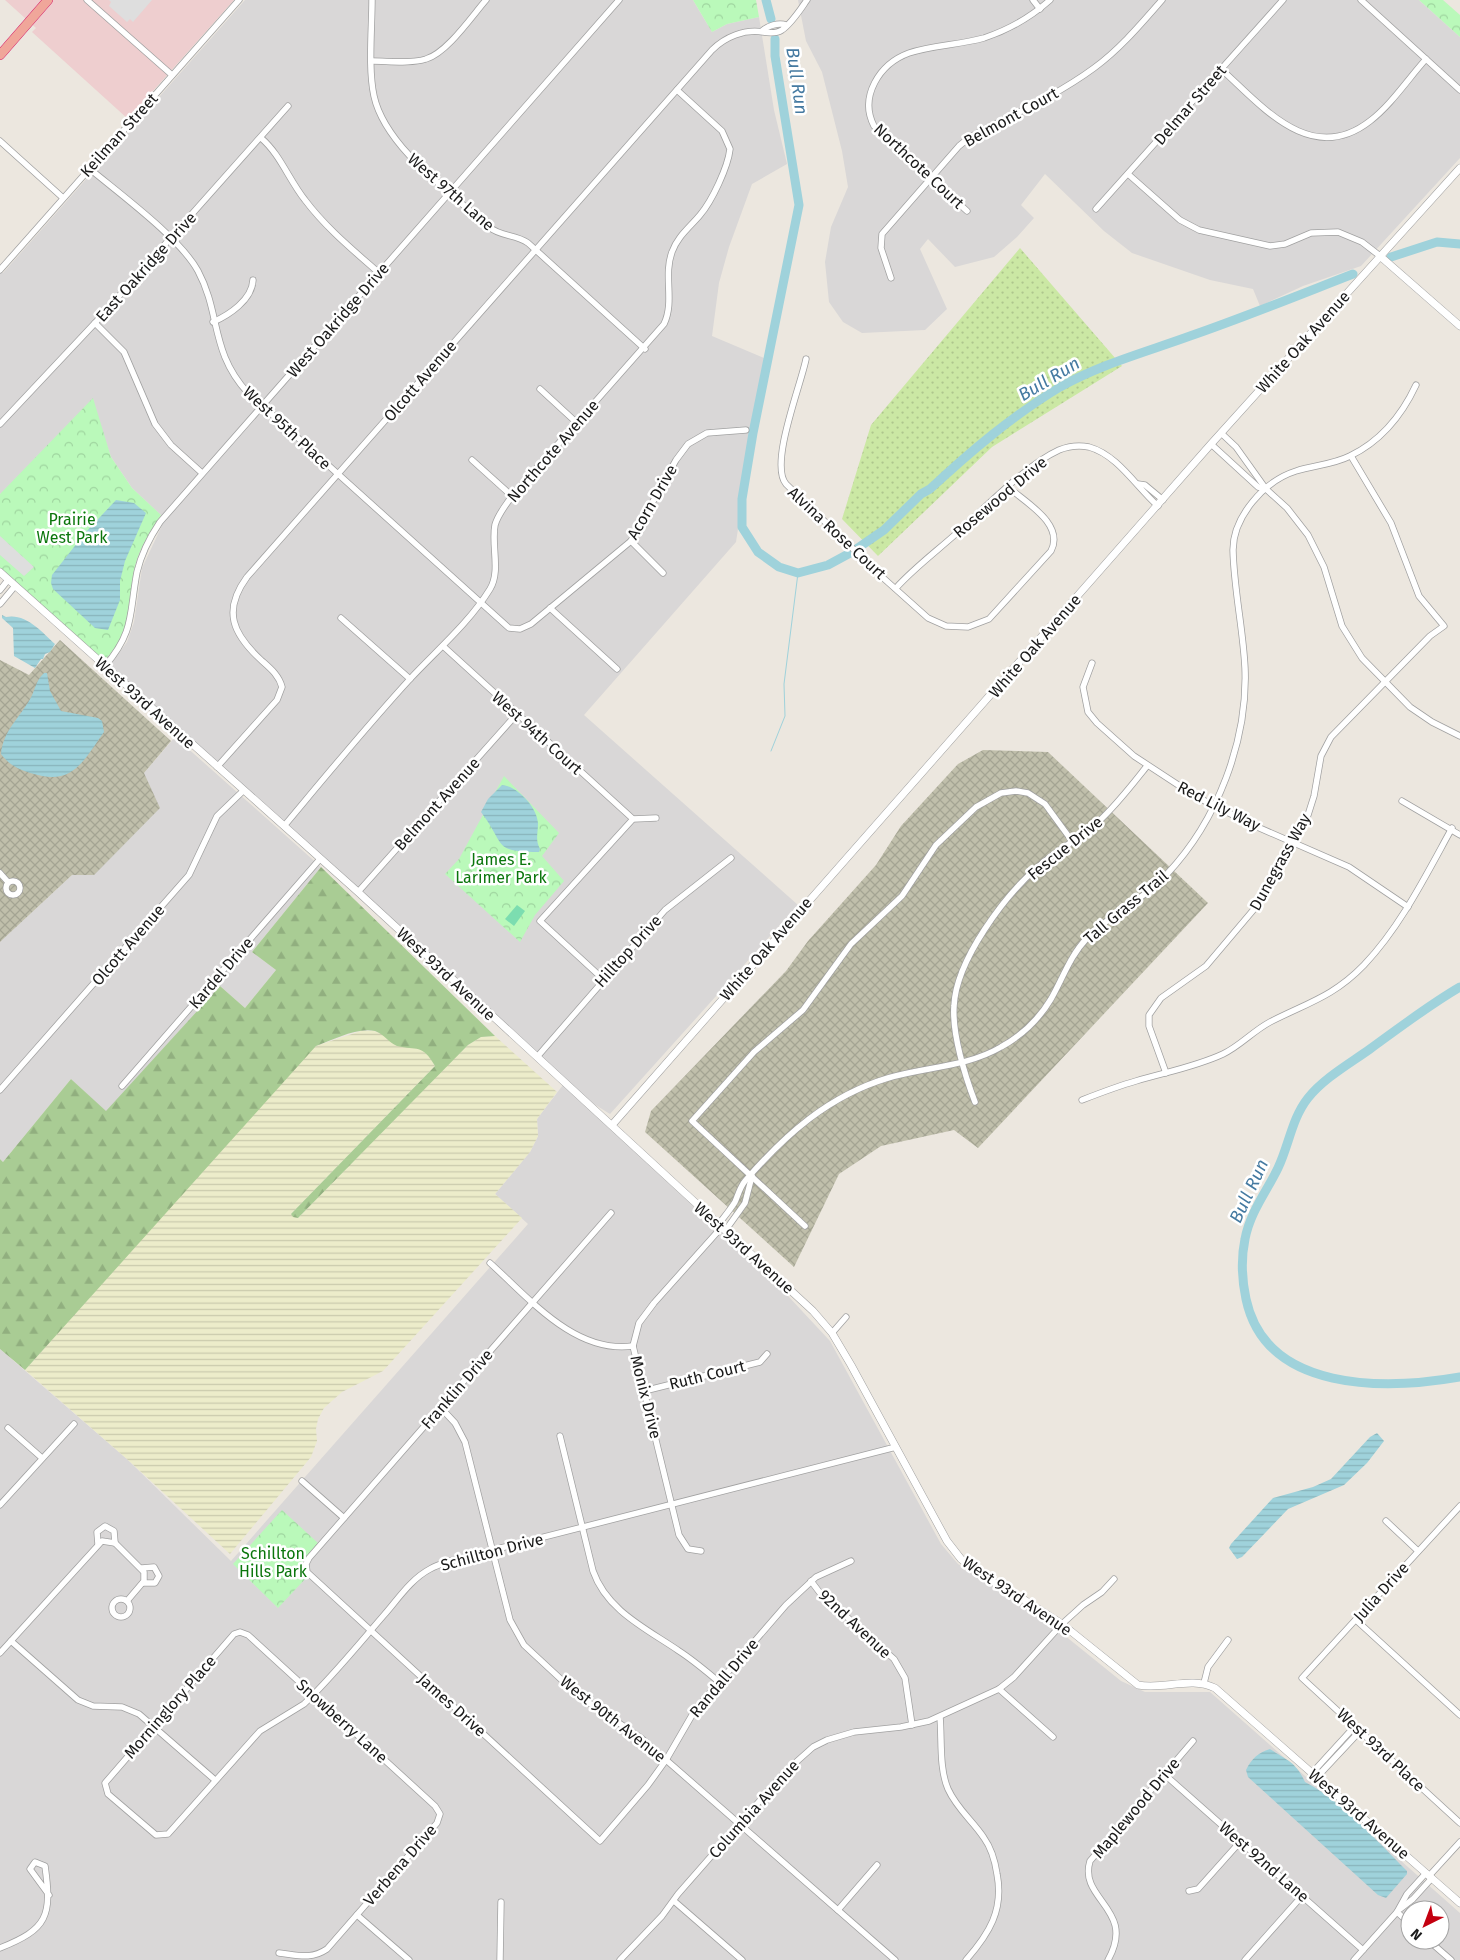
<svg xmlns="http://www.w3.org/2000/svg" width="1460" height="1960" font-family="'Fira Sans',sans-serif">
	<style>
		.residential { fill: #d9d7d7; fill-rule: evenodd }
		.commercial { fill: #eececf }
		.construction { fill: url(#construction-cross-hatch) }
		.farmland { fill: url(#farmland-rules) }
		.grass { fill: url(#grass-dots) }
		.forest { fill: url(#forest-firs) }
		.park { fill: url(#park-crowns) }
		.pitch { fill: #7cddb0 }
		.parking { fill: #dedede }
		.water { fill: url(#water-rules) }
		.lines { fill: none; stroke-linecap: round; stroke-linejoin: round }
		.stream { stroke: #9fd2db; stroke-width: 1 }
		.river { stroke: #9fd2db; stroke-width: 9 }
		.minor-casing { stroke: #a1a1a1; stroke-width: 7 }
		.tertiary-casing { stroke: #a1a1a1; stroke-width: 8 }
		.trunk-casing { stroke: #d4236d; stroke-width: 10 }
		.minor { stroke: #fff; stroke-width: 5.5 }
		.tertiary { stroke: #fff; stroke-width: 7 }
		.trunk { stroke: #f0a69a; stroke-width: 9 }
		.labels { text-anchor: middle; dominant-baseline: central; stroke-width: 5; stroke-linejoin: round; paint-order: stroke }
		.street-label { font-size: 16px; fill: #1a1a1a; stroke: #fff }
		.park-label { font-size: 16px; fill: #0b760c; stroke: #fff }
		.water-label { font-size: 18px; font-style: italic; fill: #457aa1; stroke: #fff }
	</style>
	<defs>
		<pattern id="construction-cross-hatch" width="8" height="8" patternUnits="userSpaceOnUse" patternTransform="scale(1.25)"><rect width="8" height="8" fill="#c0bfab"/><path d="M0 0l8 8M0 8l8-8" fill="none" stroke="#a4a493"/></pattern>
		<pattern id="farmland-rules" width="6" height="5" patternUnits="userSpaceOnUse" patternTransform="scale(1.25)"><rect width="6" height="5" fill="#ececca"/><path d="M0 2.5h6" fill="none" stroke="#cacaad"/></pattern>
		<pattern id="grass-dots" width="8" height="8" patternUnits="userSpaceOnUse" patternTransform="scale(1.25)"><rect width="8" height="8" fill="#cbe8a4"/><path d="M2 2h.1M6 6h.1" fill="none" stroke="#aec68d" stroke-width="1.8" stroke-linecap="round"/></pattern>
		<pattern id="forest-firs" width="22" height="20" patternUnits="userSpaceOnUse" patternTransform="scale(1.25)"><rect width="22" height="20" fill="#a9cc94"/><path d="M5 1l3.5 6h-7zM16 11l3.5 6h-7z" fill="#91af7f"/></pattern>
		<pattern id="park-crowns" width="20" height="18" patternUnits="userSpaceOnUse" patternTransform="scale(1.25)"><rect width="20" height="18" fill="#baf9ba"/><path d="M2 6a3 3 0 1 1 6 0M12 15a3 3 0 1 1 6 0" fill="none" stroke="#9fd59f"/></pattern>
		<pattern id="water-rules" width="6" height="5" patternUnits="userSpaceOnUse" patternTransform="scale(1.25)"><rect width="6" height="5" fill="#9fd2db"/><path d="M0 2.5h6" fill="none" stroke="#88b4bb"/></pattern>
	</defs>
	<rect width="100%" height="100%" fill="#ece7df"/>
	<g class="residential">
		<path d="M245,0H693L712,32L727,24L759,17L774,110L787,164L752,184L729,247L719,283L712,336L764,358L736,542L584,715L798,905L610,1114L594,1104L558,1074L112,667L111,664L127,642L134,622L142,568L165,519L132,488L111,457L105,440L0,494V271L3,273Z"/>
		<path d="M798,0H1419L1460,37V158L1361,266L1303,286L1260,306L1253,289L1210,280L1132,253L1104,231L1045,174L1021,205L1034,218L1017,237L994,257L955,267L928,239L920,249L947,309L925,330L862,333L843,322L829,302L825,262L831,227L848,187L842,151L822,72L806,41Z"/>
		<path d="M175,737L321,867L252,952L276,970L245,1008L220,986L106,1112L71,1079L3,1162L0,1159V942L72,875L144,773Z"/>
		<path d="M563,1085L775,1282L830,1341L941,1544L958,1564L1038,1614L1121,1681L1145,1692H1210L1460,1913V1960H0V1349L128,1460L231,1561L528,1224L495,1194L530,1152L538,1136L537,1119ZM1410,1910H1440V1940H1410Z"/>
	</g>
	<path class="commercial" d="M5,0H234L128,119L32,32L36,28Z"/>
	<g class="construction">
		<path d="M60,640L171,741L144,773L160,808L94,875H72L0,942V660L29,675Z"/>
		<path d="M983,750L1048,752L1208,903L978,1148L954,1130L881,1146L839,1174L794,1267L645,1132L651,1111L786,971L808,941L876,865L901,826L958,764Z"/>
	</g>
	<path class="farmland" d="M361,1031H374L384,1035L395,1045L420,1048L429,1056L435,1066L291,1214L298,1218L443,1069L468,1045L481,1037L495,1036L557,1092L537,1119L538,1136L530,1152L495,1194L522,1218L383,1371L342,1392L324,1408L318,1419L316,1429L317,1441L311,1457L230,1554L128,1460L25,1370L308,1052L316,1046Z"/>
	<path class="grass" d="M1020,248L1122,366L992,447L878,556L842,519L871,425Z"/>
	<path class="forest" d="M321,867L495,1036L481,1037L468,1045L298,1218L293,1217L291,1214L435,1066C422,1043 417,1051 397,1046C389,1043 384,1034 375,1031C357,1027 333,1040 316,1046L25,1370L0,1349V1159L3,1162L71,1079L106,1111L220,986L245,1008L276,970L252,952Z"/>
	<g class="park">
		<path d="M693,0H756L759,17L727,24L712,32Z"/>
		<path d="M1419,0H1443L1460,15V37Z"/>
		<path d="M93,398L111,457L132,488L161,515C151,531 140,547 135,566C128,596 133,638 105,659L99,658L0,569V494Z"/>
		<path d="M504,776L559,833L542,856L564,881L535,915L520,942L445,874L459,859Z"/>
		<path d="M282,1510L318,1543L302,1563L303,1571L307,1577L278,1608L233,1564Z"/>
	</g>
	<path class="pitch" d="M517,905L525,911L514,926L505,919Z"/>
	<g class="parking">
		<path d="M109,0H152L133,22L130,19L127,22L109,6L111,2Z"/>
		<path d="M0,536L34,567L24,576L0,555Z"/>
	</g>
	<g class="water">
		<path d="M116,500L134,503L146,513L125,561L120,581V600L108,630L95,628L53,589L51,583L52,575L85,533Z"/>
		<path d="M2,615L6,617C26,613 42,632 55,644L50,652L45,654L43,659H41L35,668L14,656L13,628L2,618Z"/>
		<path d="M44,673H47L50,691L61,711L98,718L102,721L104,732C84,760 73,786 34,774C20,770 10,766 1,754C3,732 18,719 29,701C35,692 35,681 44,673Z"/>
		<path d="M502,785C517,786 537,807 538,823C538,834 535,839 540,849L539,852C492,852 506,845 481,812L488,799Z"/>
		<path d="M1377,1433L1384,1441L1367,1463L1344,1485L1288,1509L1242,1557L1237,1559L1229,1548L1231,1544L1273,1498L1313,1487L1331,1479L1370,1437Z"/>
		<path d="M1270,1749C1288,1761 1296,1762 1305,1782C1342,1801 1377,1841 1407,1871V1874L1386,1898L1378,1895L1248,1777L1246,1770C1252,1758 1258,1753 1270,1749Z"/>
	</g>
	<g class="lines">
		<path class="stream" d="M771,751L785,716L784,684L798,573"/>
		<g class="river">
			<path d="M766,0L771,19"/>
			<path d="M775,39V56L799,205L753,433L742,499V527L758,552L779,567L798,573L828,565L852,552L884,530L921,494L930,489C971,451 1012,416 1060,387C1101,364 1146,352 1190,336C1245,317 1299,295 1353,274"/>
			<path d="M1391,257L1437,242L1460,244"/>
			<path d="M1460,987C1429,1005 1399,1028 1370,1049C1349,1064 1324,1078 1308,1098C1292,1118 1289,1145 1278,1168C1267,1191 1250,1212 1245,1239C1241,1258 1242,1280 1246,1299C1266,1393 1386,1390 1460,1377"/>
		</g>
		<defs>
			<g id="minor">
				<path d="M87,0L172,75"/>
				<path d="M372,0C372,28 368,69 374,96C385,147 451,193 489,227C501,237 516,234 528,243L645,349"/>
				<path d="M1033,0L1040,9"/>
				<path d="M1361,0L1460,90"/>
				<path d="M762,31C767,26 779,22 786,25"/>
				<path d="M372,61C389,61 410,64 426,59C447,53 472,16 486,0"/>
				<path d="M1221,69C1262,106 1311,167 1370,121C1391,105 1408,79 1426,59"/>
				<path d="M261,138C280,154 289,180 305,200C326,228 353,250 379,273"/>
				<path d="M0,141L62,197"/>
				<path d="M90,169C120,194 180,238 198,271C221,314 210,352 248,393L509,628L520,629L531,624L631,541L676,460L688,444L707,433L746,430"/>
				<path d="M1128,174L1180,220L1199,230L1270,246L1285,244L1311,233L1338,232L1362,242L1380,256"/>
				<path d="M1096,209L1283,0"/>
				<path d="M967,211L874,126C859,97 879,64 909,53C932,45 959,45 984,38C1008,30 1031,17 1050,0"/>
				<path d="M0,270L239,0"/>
				<path d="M891,278L881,248L882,234L959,146L970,137C1012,115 1056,96 1094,68C1120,49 1141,24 1162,0"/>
				<path d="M213,322C229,315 252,300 253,280"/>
				<path d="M95,323L124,352L155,424L171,445L202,473"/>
				<path d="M806,359C801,385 769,464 786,484L881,576L928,618L946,626L968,627L989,619L1051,551C1065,524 1025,502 1008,487"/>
				<path d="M540,389L577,423"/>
				<path d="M0,424L95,323L288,106"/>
				<path d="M1221,433L1236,447L1266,489L1287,508L1308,535L1324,567L1342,626L1362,658L1410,707L1432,722L1460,736"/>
				<path d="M1211,444L1258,487L1266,489"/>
				<path d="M472,460L512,496"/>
				<path d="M1138,484L1145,485L1163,500"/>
				<path d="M631,541L663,573"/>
				<path d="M896,588C915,567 937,551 958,532C986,507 1026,465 1059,450C1069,446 1079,445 1089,447C1118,455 1137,488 1158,506"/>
				<path d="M0,590L8,580"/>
				<path d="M0,604L15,586"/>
				<path d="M550,608L617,669"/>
				<path d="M341,618L410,679"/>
				<path d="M443,646L633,819"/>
				<path d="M1092,663L1083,687L1088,712L1097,723L1134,756L1195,796L1255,826L1349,867L1408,907"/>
				<path d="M105,666C135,631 129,614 137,572C141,555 150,537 160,522L619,0"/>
				<path d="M217,767L277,700L282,687C279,675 270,668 261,660C233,634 222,611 247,577L712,50C725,37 744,29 763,32C769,33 776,34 782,30C792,23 800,10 807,0"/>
				<path d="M1402,801L1460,835"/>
				<path d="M284,826C325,777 366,727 410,679C437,650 469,623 490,589C501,571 491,545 495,525C498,514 506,505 512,496L664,324C675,301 663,276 672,252C677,237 690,227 700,215C712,201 728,167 730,149L722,131L677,90"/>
				<path d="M0,873L8,882"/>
				<circle cx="13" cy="888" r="7"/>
				<path d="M358,892L516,715"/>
				<path d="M603,979L540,921L633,819L656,818"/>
				<path d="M537,1057L665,910L731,858"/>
				<path d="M1166,1073L1149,1026V1015L1161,998L1206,966L1255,908L1308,815L1314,796L1321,756L1331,737L1430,636L1444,626L1419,596L1391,523L1351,456"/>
				<path d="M122,1086L320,859"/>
				<path d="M0,1090L189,875L217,816L243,791"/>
				<path d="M1082,1100C1100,1093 1118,1086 1136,1081C1166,1072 1195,1067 1223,1054C1240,1046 1253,1031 1270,1022C1307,1003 1333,997 1364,965C1401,926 1426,875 1452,828"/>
				<path d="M975,1102C965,1076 952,1034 954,1006C956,960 1005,895 1039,866C1057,850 1079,839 1097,823C1116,806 1131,786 1147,766"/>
				<path d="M611,1213L309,1558L306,1564L307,1572L600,1841L648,1785L666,1760L695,1710L786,1605L816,1577L851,1561"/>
				<path d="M718,1225C724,1217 730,1210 735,1202C738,1195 740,1187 745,1181C785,1135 828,1096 888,1078C925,1067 967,1067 1001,1047C1021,1036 1039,1019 1051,999C1063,978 1070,956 1087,938C1111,913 1144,900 1167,874C1217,821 1248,741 1245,668C1243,628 1234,590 1233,550C1233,517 1264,481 1296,471C1314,465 1332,465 1350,456C1381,441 1402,415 1416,385"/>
				<path d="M805,1226L692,1121L754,1052L803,1010L851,944L902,896L936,845L976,807L1001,793L1016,791L1028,793L1045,804L1072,841"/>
				<path d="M725,1231L745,1203L752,1176"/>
				<path d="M490,1263C530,1299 575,1354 633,1346"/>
				<path d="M832,1333L846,1317"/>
				<path d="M644,1391L760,1362L767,1354"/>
				<path d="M441,1408L455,1423L465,1442L510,1620L524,1645L579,1696L641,1738L895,1960"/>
				<path d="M8,1428L42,1458"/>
				<path d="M560,1436L593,1571C607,1611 647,1629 679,1651C693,1660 706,1671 719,1682"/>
				<path d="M302,1481L344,1518"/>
				<path d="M0,1505L74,1424"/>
				<path d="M1460,1506L1302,1678L1460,1823"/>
				<path d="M1386,1521L1418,1551"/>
				<path d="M98,1544L97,1532L105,1526L114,1531L115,1543"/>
				<path d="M701,1551L688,1549L679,1535L633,1346L639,1323L654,1303L721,1228"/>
				<path d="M142,1568L154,1567L159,1576L155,1583H143"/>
				<path d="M811,1581L820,1593L894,1659L905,1678L912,1725"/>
				<circle cx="121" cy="1608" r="9"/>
				<path d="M1356,1620L1460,1715"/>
				<path d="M11,1641L78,1700L93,1706L122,1707L139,1714L215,1780"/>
				<path d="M0,1653L102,1541L115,1543L144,1572V1581L127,1601"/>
				<path d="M1204,1683L1208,1667L1228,1640"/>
				<path d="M999,1689L1053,1737"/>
				<path d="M940,1717C942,1740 939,1768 948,1789C957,1809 973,1821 984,1838C992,1849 995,1861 997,1874C1004,1910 989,1934 966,1960"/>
				<path d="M1312,1773L1355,1726"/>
				<path d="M1164,1774L1363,1950"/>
				<path d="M1317,1777L1360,1731"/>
				<path d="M1429,1876L1460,1842"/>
				<path d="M1189,1891L1198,1889L1240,1842"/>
				<path d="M674,1901L742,1960"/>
				<path d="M1400,1909L1413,1899L1432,1878"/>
				<path d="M838,1910L877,1865"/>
				<path d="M1397,1912L1410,1924"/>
				<path d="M357,1915L409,1960"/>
				<path d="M1428,1940L1451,1960"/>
				<path d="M0,1948C48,1929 52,1916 45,1866L35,1862L30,1869L49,1895"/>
				<path d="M279,1953C297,1955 311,1960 327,1949L437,1823L440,1814L435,1806L248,1635L240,1632L234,1634L105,1783L108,1794L156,1835L168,1834L260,1731L304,1704C333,1676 358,1645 384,1615C398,1599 411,1579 430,1569C448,1559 473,1556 493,1550L896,1447"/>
				<path d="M500,1960L501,1902"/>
				<path d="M620,1960L662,1916L678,1894L785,1772L813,1747L827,1740L854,1732L901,1727L929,1721L999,1689L1014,1677L1062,1624L1083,1605L1102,1592L1114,1579"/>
				<path d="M1108,1960C1137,1909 1078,1900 1090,1861L1193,1741"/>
				<path d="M1245,1960L1302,1896"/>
				<path d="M1354,1960L1397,1912L1407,1894L1426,1873"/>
			</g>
			<g id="tertiary">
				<path d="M1380,256L1460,326"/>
				<path d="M0,572L358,892L813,1311L832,1333L851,1365L947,1541L961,1559L981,1575L1023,1599L1062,1624L1138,1685C1165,1690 1190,1676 1215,1688L1460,1903"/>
				<path d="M612,1125L1211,444L1460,168"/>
			</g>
			<path id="trunk" d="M0,55L48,0"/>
		</defs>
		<use href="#minor" class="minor-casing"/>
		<use href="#tertiary" class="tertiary-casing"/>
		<use href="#trunk" class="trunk-casing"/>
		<use href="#minor" class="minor"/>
		<use href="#tertiary" class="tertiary"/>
		<use href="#trunk" class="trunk"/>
	</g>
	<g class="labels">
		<g class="street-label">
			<text transform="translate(1190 105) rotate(-49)">Delmar Street</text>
			<text transform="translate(1011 117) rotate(-29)">Belmont Court</text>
			<text transform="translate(119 135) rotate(-48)">Keilman Street</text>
			<text transform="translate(919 166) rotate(43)">Northcote Court</text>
			<text transform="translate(451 192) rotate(41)">West 97th Lane</text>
			<text transform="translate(146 267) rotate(-48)">East Oakridge Drive</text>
			<text transform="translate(338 320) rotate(-49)">West Oakridge Drive</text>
			<text transform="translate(1303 342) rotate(-48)">White Oak Avenue</text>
			<text transform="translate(420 381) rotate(-49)">Olcott Avenue</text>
			<text transform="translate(287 428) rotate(43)">West 95th Place</text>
			<text transform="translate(553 451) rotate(-49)">Northcote Avenue</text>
			<text transform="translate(1000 497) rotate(-40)">Rosewood Drive</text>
			<text transform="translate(652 502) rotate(-60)">Acorn Drive</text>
			<text transform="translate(837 533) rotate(43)">Alvina Rose Court</text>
			<text transform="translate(1035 646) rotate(-49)">White Oak Avenue</text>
			<text transform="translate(145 703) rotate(42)">West 93rd Avenue</text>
			<text transform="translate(537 733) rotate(42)">West 94th Court</text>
			<text transform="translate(437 804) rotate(-48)">Belmont Avenue</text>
			<text transform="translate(1219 806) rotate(27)">Red Lily Way</text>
			<text transform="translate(1065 848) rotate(-39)">Fescue Drive</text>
			<text transform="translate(1280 862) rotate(-61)">Dunegrass Way</text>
			<text transform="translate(1126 907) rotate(-40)">Tall Grass Trail</text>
			<text transform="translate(128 945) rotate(-49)">Olcott Avenue</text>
			<text transform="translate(766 949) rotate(-49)">White Oak Avenue</text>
			<text transform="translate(628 951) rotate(-48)">Hilltop Drive</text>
			<text transform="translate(221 973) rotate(-49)">Kardel Drive</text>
			<text transform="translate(446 974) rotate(43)">West 93rd Avenue</text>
			<text transform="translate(744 1248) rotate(42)">West 93rd Avenue</text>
			<text transform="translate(707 1375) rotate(-14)">Ruth Court</text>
			<text transform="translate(457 1389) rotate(-49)">Franklin Drive</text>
			<text transform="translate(646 1397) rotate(76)">Monix Drive</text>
			<text transform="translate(492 1552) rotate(-15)">Schillton Drive</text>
			<text transform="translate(1381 1592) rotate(-48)">Julia Drive</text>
			<text transform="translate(1017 1596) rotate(34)">West 93rd Avenue</text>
			<text transform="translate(855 1624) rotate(43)">92nd Avenue</text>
			<text transform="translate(724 1678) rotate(-50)">Randall Drive</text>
			<text transform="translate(452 1705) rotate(42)">James Drive</text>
			<text transform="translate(170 1707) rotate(-49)">Morninglory Place</text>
			<text transform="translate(613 1719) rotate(38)">West 90th Avenue</text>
			<text transform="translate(342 1721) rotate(42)">Snowberry Lane</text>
			<text transform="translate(1381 1750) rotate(43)">West 93rd Place</text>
			<text transform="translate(1136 1808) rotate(-50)">Maplewood Drive</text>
			<text transform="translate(754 1809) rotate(-48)">Columbia Avenue</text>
			<text transform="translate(1359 1814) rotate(41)">West 93rd Avenue</text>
			<text transform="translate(1264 1862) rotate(41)">West 92nd Lane</text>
			<text transform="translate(400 1865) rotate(-49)">Verbena Drive</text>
		</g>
		<g class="park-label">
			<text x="72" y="519">Prairie<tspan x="72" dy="18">West Park</tspan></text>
			<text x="501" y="859">James E.<tspan x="501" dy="18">Larimer Park</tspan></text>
			<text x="273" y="1553">Schillton<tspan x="273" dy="18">Hills Park</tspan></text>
		</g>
		<g class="water-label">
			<text transform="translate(797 81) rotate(82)">Bull Run</text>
			<text transform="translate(1049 379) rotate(-31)">Bull Run</text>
			<text transform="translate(1249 1191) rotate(-65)">Bull Run</text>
		</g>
	</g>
	<g transform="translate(1425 1925) rotate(222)"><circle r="24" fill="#ffffff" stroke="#a3a3a3"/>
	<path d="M0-4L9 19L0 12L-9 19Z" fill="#c40010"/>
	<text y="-8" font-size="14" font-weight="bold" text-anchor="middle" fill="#1a1a1a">N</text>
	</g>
</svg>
